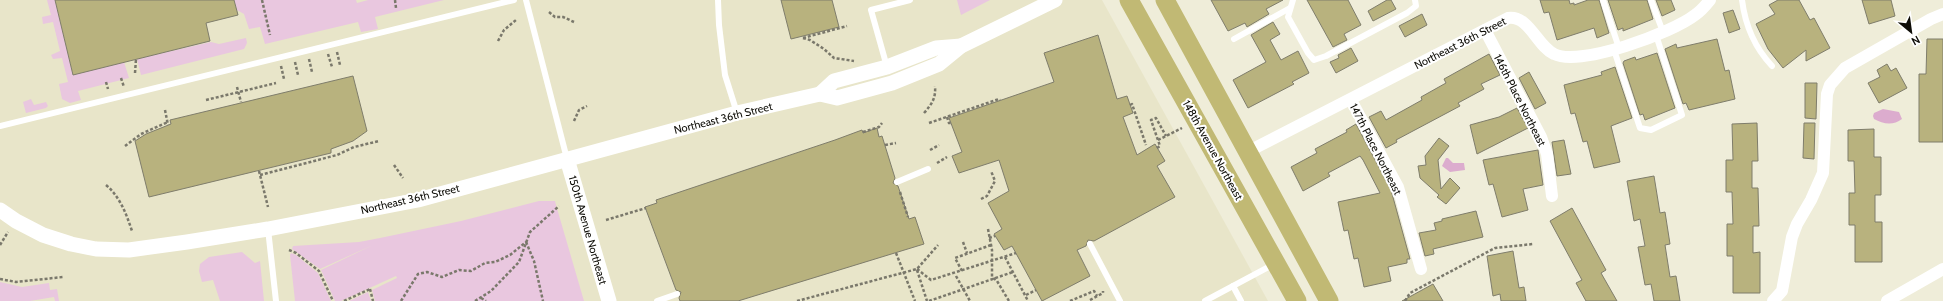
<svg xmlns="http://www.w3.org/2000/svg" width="1943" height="301" font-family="Cabin,sans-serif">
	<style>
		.built { fill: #e8e5c9 }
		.green { fill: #e9c7df }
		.water { fill: #dcacce }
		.building { fill: #b8b27e; stroke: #7f7d6b }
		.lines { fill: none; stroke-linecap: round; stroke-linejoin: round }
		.path { stroke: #7a786b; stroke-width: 2.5; stroke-dasharray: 3 2; stroke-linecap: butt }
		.service { stroke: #fff; stroke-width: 6 }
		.minor { stroke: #fff; stroke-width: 12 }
		.tertiary { stroke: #fff; stroke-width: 15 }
		.primary { stroke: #c1b974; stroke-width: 19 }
		.labels { text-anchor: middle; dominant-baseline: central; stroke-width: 4; stroke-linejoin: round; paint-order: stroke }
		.street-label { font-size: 11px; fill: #0e0d07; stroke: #fff }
	</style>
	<rect width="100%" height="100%" fill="#efedd9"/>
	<path class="built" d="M0,0H1102L1268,301H0Z"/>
	<g class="green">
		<path d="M47,0H55L73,75L124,62L129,78L78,91L81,100L70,103L62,99L59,84L68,82L62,58L53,59L51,55L60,51L53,22L43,24L42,17L51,15Z"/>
		<path d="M234,0H356L357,3L368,0H444L375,17L378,29L361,32L358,22L265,44L260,27L249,29L244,14L237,10Z"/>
		<path d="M957,0H990L961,15Z"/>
		<path d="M246,38L247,43L244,49L141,75L137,59L211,42L219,44Z"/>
		<path d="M31,99L34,105L46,102L48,106L46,108L26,113L23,102Z"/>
		<path d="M539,201H555L556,205L584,301H375L372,290L397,278L396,276L341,301H335L321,270L373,245L320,269L292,249L293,246L359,242L380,238L461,221Z"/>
		<path d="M242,252L255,263L260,261L264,301H220L213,280L202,282L199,271L200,264L209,257Z"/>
		<path d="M291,253L296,255L318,273L331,301H295L290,255Z"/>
		<path d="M0,282L22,287L49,283L50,290L57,289L59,301H55L54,297L30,301H0Z"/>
		<path d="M368,292L371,301H349Z"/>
	</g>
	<g class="water">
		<path d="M1883,109L1899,112L1902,119C1893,126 1883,124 1874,119L1873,116L1874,113Z"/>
		<path d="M1446,158H1448L1453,163H1464L1465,170L1450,172L1442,166Z"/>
	</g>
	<g class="building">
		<path d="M55,0H234L238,15L206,23L210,41L73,75Z"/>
		<path d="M781,0H832L839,27L791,39Z"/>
		<path d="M1211,0H1283L1266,9L1269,14L1247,27L1245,23L1228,31Z"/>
		<path d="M1307,0H1348L1361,25L1344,34L1347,40L1333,47Z"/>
		<path d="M1387,0H1391L1396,9L1373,21L1368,11Z"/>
		<path d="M1540,0H1569L1570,4L1574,3V5L1588,0H1599L1609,33L1597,38L1594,28L1557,40L1549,12L1544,13Z"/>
		<path d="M1608,0H1647L1653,19L1623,31V28L1618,30Z"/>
		<path d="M1656,0H1671L1675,10L1662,16Z"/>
		<path d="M1778,0H1799L1810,20L1814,18L1830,48L1806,61V50L1783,68L1768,49L1756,24L1775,14L1769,5Z"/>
		<path d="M1862,0H1891L1895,16L1869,24Z"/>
		<path d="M1733,10L1740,29L1729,33L1723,13Z"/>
		<path d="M1422,14L1427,25L1405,37L1399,26Z"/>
		<path d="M1273,22L1280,34L1270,40L1281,60L1298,51L1309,73L1292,82L1294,84L1248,108L1233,80L1266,62L1251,35Z"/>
		<path d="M1098,35L1117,99L1127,96L1133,113L1123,117L1137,155L1155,144L1165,161L1157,166L1175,197L1094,241L1088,240L1086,246L1077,250L1090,276L1042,301L1012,246L1004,250L994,234L1002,229L988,203L1009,191L999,160L959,173L952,156L962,152L949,118L1054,82L1044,53Z"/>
		<path d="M1717,39L1725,71L1729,70L1735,99L1689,110L1686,103L1683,104L1665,49L1676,44L1677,48Z"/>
		<path d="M1927,39H1943V142H1919V74H1926Z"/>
		<path d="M1351,48L1358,61L1336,73L1330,62L1339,58L1338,55Z"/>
		<path d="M1657,53L1675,108L1645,120L1643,114L1640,115L1623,63L1624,61L1635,57L1636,60Z"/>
		<path d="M1489,54L1500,75L1481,84L1484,89L1458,103L1460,106L1396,140L1397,142L1386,148L1369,117L1381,111L1386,120L1422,100L1421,97L1446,83L1444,79Z"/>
		<path d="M1887,64L1891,71L1896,68L1907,88L1879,103L1868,83L1880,77L1877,70Z"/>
		<path d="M1615,67L1632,118L1611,126L1620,162L1594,168L1587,141L1583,142L1575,113L1571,114L1564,85L1602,75L1601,72Z"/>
		<path d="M1529,72L1546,103L1535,109L1519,78Z"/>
		<path d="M353,76L367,131L353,141L331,149V153L149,197L135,141L146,134L171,124L170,120Z"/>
		<path d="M1805,83H1817L1816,119L1805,118Z"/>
		<path d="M1517,108L1528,128L1477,154L1470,125L1499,117Z"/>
		<path d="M1757,123L1758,161H1752V188H1758L1759,226H1753V253L1760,252V293H1733V256H1727V224H1733L1732,192H1726V160H1733L1732,124Z"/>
		<path d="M1804,123H1815L1814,159L1803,158Z"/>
		<path d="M1356,124L1391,190L1410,259H1407V263L1388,267L1391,281L1364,287L1358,258L1354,259L1348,230L1344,231L1338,202L1380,193L1363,160L1360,156L1328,173L1330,176L1303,191L1291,167L1317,153L1315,149L1347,132L1346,130Z"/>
		<path d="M877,128L879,137L882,136L895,178L893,183L898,186L909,219L915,217L924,244L738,301H680L679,298L681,292L676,290L645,207L657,203L656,200L835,140L862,130L863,133Z"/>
		<path d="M1874,129V157H1881V195H1875V222H1882V262H1855V225H1849V193H1855L1854,161H1848V130Z"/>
		<path d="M1439,138L1449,146L1438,160L1441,189L1450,178L1460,188L1446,204L1437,197L1439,195L1420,178L1418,166L1426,165L1425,156Z"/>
		<path d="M1564,140L1571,174L1557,176L1552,142Z"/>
		<path d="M1538,150L1543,185L1523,189L1528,210L1502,217L1493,184L1489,185L1483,160Z"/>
		<path d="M1654,176L1660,213L1665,212L1670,244L1665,245L1670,277L1676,276L1680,301H1654L1651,284L1645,285L1638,247L1645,246L1640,219L1634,221L1627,181Z"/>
		<path d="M1572,208L1606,270L1601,273L1617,301H1586L1576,283L1582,280L1550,221Z"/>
		<path d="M1476,211L1483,237L1433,249L1434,254L1425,256L1419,233L1436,230L1434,223L1442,221V219Z"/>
		<path d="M1513,251L1519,288L1524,287L1526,301H1501L1500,294L1493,296L1487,256Z"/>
		<path d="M1433,284L1443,301H1402Z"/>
	</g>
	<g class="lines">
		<g class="path">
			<path d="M262,0L270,35"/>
			<path d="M395,0L396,8"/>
			<path d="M549,12L555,17H563L574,22"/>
			<path d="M803,38L810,40L824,49L834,58L854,61"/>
			<path d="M803,38L847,26"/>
			<path d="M498,41L504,30L516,20"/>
			<path d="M337,52L340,65"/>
			<path d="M328,54L332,67"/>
			<path d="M309,59L312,72"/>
			<path d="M295,62L298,75"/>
			<path d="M281,66L284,79"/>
			<path d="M135,73L136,59"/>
			<path d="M121,78L124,87"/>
			<path d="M106,82L108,89"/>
			<path d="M237,87L241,102"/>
			<path d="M206,100L276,83"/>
			<path d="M1130,105L1132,104L1146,145"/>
			<path d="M165,110L168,125"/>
			<path d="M924,113C932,104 936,98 935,86"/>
			<path d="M947,117L949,123H951"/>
			<path d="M574,121L579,110L587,106"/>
			<path d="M929,123L999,99L1000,100"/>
			<path d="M863,132L879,127L882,123"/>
			<path d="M1158,140L1182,128"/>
			<path d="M885,145L896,143"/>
			<path d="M125,146L141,134L168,122"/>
			<path d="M1157,148L1160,146L1151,120L1156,118L1166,136"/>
			<path d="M930,150L939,145"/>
			<path d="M937,163L947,157"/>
			<path d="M394,165L403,178"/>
			<path d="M259,171L268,207"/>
			<path d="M260,175L337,155L354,147L379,141"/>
			<path d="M106,185C120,197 126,213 132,231"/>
			<path d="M900,192L908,217"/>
			<path d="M981,199L987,196L995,181L991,171"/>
			<path d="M606,220L646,208"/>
			<path d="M988,229L992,250V277L997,281L1009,301"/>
			<path d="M989,238L995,236"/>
			<path d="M526,242L534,261L543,301"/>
			<path d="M963,242L967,253"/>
			<path d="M0,245L8,232"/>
			<path d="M289,250L296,253L319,271L333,301"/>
			<path d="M896,253L915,301"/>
			<path d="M1005,257L1028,301"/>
			<path d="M917,269L931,280L1016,253"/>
			<path d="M917,270L927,301"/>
			<path d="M962,271L955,258L991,245"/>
			<path d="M956,276L970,301"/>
			<path d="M0,279L16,282L63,277"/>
			<path d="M370,289L373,301"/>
			<path d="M1026,295L1036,290"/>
			<path d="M481,298L486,301"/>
			<path d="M1090,300L1103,293V291"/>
			<path d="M344,301L370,289"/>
			<path d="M401,301L418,274L427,272L442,277L459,270L471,271L485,263L495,262L510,255L526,242"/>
			<path d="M475,301L491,291L519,262L530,232L559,206"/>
			<path d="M797,301L917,269L938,245"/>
			<path d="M929,301L1013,272"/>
			<path d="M1070,301L1094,291L1097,296"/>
			<path d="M1405,301L1410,293L1495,248L1533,244"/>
		</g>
		<g class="service">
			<path d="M526,0L567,159"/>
			<path d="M718,0L719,25L725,75L737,113"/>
			<path d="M1293,0L1288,17L1308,53L1314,60L1326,56L1407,13L1416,6L1415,0"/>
			<path d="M1603,0L1619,48"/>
			<path d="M1651,0L1663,32"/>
			<path d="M1742,0C1745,24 1755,48 1772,66"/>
			<path d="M1234,39L1290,8"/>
			<path d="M1614,50L1640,128L1651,130L1682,115L1656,35"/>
			<path d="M887,67L871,10L910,0"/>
			<path d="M0,126L514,0"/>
			<path d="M897,182L928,169"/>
			<path d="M268,229L276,301"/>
			<path d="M1090,244L1120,301"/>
			<path d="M1233,286L1241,301"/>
			<path d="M657,301L677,294"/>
			<path d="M1205,301L1274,264"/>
		</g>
		<g class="minor">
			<path d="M1485,30L1541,137L1547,154L1552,196"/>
			<path d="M1351,100L1398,187L1421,269"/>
			<path d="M1247,152L1508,18C1529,15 1537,46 1554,54C1580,67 1672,33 1695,15C1701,11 1706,5 1710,0"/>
			<path d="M1773,301L1782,291L1792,237L1797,224L1811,200L1823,173L1827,94L1830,85L1845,68L1931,19L1943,14"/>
			<path d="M1887,301L1943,269"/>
		</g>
		<g class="tertiary">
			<path d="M820,94L834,81L887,67L936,48L961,46"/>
			<path d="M567,159L609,301"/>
			<path d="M0,210L16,221L43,235L71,244L96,249L129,250L187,242L268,229L418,200L737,113L820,94L837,98L892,83L939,64L961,46L1055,0"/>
		</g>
		<g class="primary">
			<path d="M1129,0L1297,301"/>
			<path d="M1165,0L1329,301"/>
		</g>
	</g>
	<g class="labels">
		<g class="street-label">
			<text transform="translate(1460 43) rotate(-27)">Northeast 36th Street</text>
			<text transform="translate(1520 100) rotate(63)">146th Place Northeast</text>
			<text transform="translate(723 118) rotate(-14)">Northeast 36th Street</text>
			<text transform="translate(1376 149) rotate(63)">147th Place Northeast</text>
			<text transform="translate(1213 150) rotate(61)">148th Avenue Northeast</text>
			<text transform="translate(410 199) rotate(-13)">Northeast 36th Street</text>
			<text transform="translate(588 230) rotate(74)">150th Avenue Northeast</text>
		</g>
	</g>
	<g transform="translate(1911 32) rotate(151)" stroke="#ffffff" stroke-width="3" paint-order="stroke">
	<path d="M0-3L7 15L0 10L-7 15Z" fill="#0e0d07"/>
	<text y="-6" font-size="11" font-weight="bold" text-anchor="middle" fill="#0e0d07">N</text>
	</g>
</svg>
